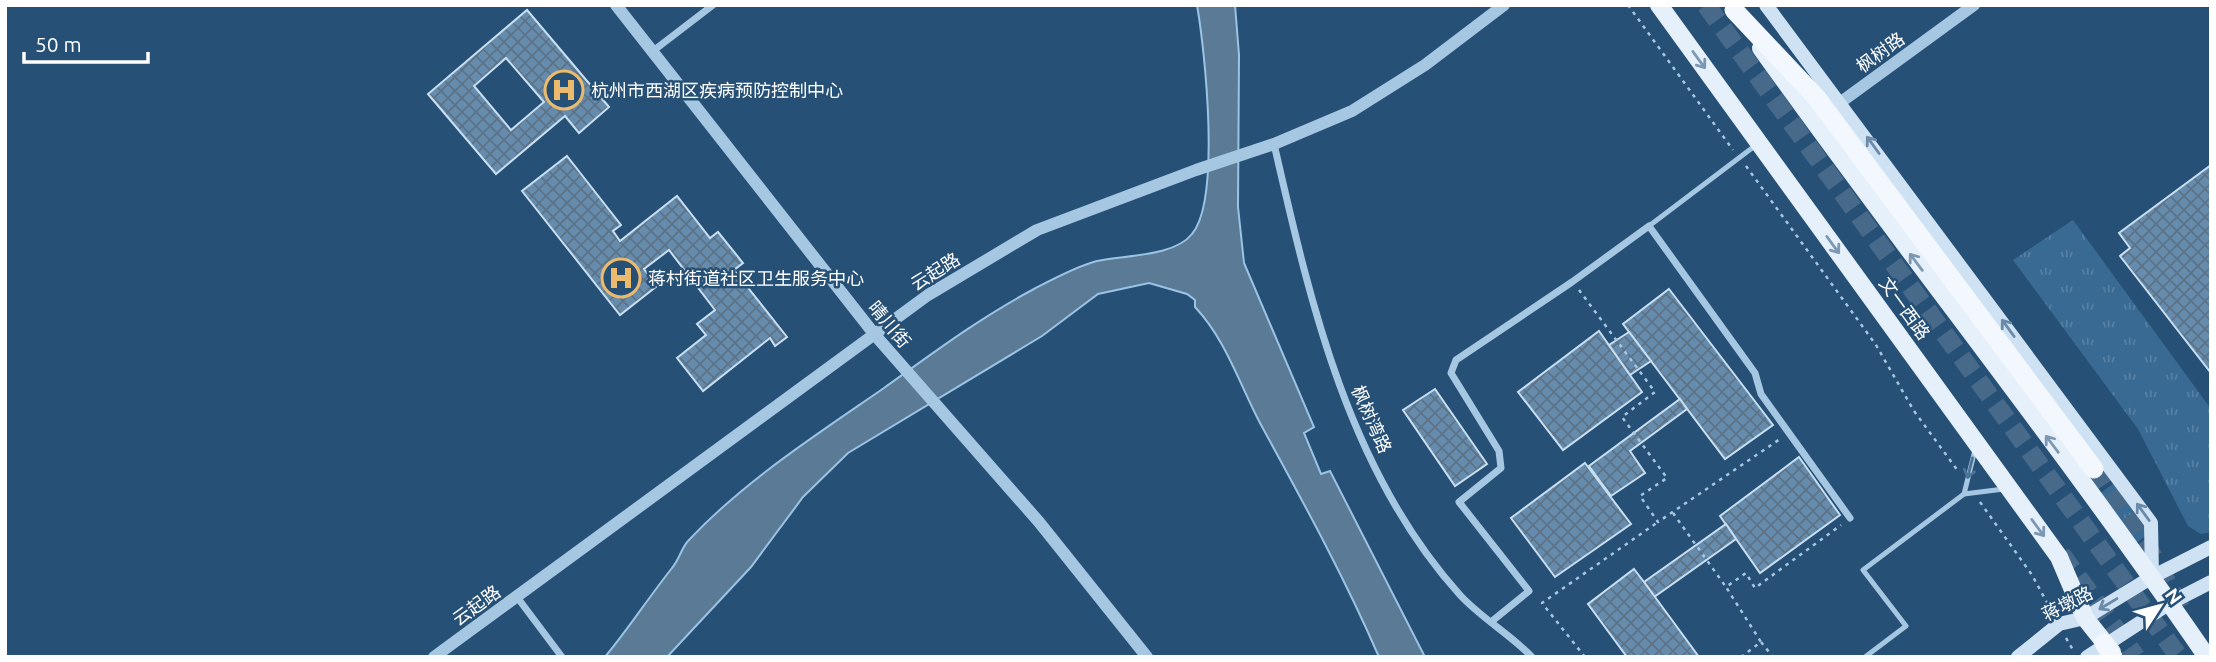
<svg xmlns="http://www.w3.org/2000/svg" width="2216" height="662" font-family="Ubuntu,'Noto Sans SC',sans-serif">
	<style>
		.grass { fill: url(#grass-tufts) }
		.water { fill: #5a7a95; stroke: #9bc3e3; stroke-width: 2 }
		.building { fill: url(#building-cross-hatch); stroke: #c8dff2; stroke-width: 2; fill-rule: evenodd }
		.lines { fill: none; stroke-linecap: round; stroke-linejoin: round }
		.trunk-tunnel { stroke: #476a8b; stroke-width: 19; stroke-dasharray: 19 10; stroke-linecap: butt }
		.path { stroke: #a6c7e2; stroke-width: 2.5; stroke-dasharray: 3.5 5; stroke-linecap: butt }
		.service { stroke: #a6c7e2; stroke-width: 5 }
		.minor { stroke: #a6c7e2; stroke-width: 7 }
		.tertiary { stroke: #a6c7e2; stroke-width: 12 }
		.secondary { stroke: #cfe2f3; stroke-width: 14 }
		.primary { stroke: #e5f0fb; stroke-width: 18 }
		.trunk { stroke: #f2f8fd; stroke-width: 19 }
		.oneway { stroke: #7c98b2 }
		.oneway2 { stroke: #6a8aa8 }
		.oneway3 { stroke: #4c7496 }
		.labels { text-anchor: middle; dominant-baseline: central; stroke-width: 5; stroke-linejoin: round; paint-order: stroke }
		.street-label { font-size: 18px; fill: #fff; stroke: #265076 }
		.poi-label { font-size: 18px; fill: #fff; stroke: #265076; text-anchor: start }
	</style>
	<defs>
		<pattern id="grass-tufts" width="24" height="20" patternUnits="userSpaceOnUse" patternTransform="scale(1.75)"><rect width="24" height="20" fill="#396a93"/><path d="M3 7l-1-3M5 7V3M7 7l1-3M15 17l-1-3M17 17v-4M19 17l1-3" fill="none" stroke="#5780a3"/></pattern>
		<pattern id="building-cross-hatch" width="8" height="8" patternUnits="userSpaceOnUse" patternTransform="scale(1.75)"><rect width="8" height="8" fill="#668cad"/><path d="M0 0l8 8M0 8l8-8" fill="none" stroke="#5c7286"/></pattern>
	</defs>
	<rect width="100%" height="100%" fill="#265076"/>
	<g class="grass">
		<path d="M2073,220L2211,409V532L2201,534L2188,526L2138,429L2013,260Z"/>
		<path d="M2121,478L2156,528L2135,544L2099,494Z"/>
	</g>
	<path class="water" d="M1197,5H1235L1239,55L1238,207L1244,263L1314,427L1304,433L1321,474L1330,471L1425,657H1379C1344,576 1302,500 1260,423C1239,383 1226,340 1195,307V300L1187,294L1149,283L1098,294L1042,336L848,453L803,497L751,567L667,657H605C629,628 649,597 672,568C679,560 681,549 688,541C744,481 816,435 884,388C933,353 981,317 1034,289C1053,279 1077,266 1097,261C1123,255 1174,257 1192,234C1221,200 1205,51 1197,5Z"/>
	<g class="building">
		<path d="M527,10L609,107L579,133L565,116L496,174L428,94ZM506,58L544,102L511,130L474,86Z"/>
		<path d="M567,156L621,225L613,231L620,241L677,196L710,238L718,232L743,263L734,270L787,337L775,346L770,338L703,391L677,358L706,335L697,324L715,310L669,250L644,269L657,286L620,315L522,191Z"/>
		<path d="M2211,165V373L2120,256L2130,248L2119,233Z"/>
		<path d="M1669,289L1773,425L1725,459L1623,324Z"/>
		<path d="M1599,331L1642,392L1563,450L1518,392Z"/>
		<path d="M1629,332L1651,361L1630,375L1609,345Z"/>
		<path d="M1435,389L1487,464L1455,486L1403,410Z"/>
		<path d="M1680,399L1687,409L1630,451L1645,473L1611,496L1589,466Z"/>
		<path d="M1799,457L1840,515L1760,573L1720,516Z"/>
		<path d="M1585,463L1631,524L1555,577L1511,518Z"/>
		<path d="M1726,524L1736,539L1654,597L1644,582Z"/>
		<path d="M1634,569L1644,582L1699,657H1627L1588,604Z"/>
	</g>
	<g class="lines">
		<g class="trunk-tunnel">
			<path d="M1706,5L2179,657"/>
			<path d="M2094,469L2150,551L2185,616"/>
			<path d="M2061,554L2136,657"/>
		</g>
		<g class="path">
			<path d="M1628,5L1733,150"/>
			<path d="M1746,166L1876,345L1914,411L1958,471"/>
			<path d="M1579,290L1655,392L1622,417L1667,478L1640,496L1658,522L1780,439"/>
			<path d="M1980,502L2032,575L2051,610"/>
			<path d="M1673,513L1726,587"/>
			<path d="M2066,638L2073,650"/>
			<path d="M1761,642L1773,657"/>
			<path d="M1585,657L1542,603L1658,522"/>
			<path d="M1741,657L1761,642L1726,587L1746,573L1755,588L1841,525"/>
		</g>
		<g class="service">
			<path d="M1649,226L1756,145"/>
			<path d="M1964,494L1975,450"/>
			<path d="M1865,657L1906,626L1863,570L1964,494L2004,489"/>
		</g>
		<g class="minor">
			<path d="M653,51L713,5"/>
			<path d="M1274,144C1310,301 1348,471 1460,595C1481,618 1510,634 1532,657"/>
			<path d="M517,597L562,657"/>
			<path d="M1491,622L1529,591L1459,502L1501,468L1499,451L1451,373L1456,360L1572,282L1649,226L1755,373L1761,394L1850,518"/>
		</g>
		<g class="tertiary">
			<path d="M616,5L875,335L1039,522L1147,657"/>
			<path d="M1841,102L1974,5"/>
			<path d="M434,657L928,295L1037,230L1196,170L1274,144L1352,111L1425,65L1504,5"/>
		</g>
		<g class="secondary">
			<path d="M1766,5L2151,523L2152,577"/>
			<path d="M2018,657L2059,624L2085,618L2152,577L2211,547"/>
			<path d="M2087,657L2170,603L2211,582"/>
		</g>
		<g class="primary">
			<path d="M1659,5L2059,557L2085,618L2112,652"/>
			<path d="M1761,48C1907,253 2065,450 2207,657"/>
		</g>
		<g class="trunk">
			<path d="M1734,10L1816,97L2094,469"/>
			<path d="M2104,643L2113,657"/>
		</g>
	</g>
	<defs><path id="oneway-shaft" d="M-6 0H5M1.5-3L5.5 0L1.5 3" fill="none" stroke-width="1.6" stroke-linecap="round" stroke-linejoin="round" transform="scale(1.75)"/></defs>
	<g class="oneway">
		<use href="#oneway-shaft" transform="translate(1699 60) rotate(54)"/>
		<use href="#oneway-shaft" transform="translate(1833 245) rotate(54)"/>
		<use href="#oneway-shaft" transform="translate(1916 262) rotate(-127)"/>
		<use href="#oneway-shaft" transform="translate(2052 444) rotate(-127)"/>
		<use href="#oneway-shaft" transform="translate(2038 528) rotate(54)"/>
	</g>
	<g class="oneway2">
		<use href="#oneway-shaft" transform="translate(1873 145) rotate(-126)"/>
		<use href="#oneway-shaft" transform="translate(2008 328) rotate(-126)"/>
		<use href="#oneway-shaft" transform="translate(2143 512) rotate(-126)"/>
		<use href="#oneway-shaft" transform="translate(2108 604) rotate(149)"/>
	</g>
	<use class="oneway3" href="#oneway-shaft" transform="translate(1970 468) rotate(104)"/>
	<defs>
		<symbol id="hospital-ring" viewBox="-11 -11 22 22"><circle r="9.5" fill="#265076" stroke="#ebba6c" stroke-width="1.5"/><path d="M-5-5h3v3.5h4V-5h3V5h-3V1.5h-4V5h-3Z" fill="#ebba6c"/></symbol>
	</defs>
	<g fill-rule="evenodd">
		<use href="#hospital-ring" x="542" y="68" width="44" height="44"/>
		<use href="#hospital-ring" x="599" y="256" width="44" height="44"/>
	</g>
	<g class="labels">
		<g class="street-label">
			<text transform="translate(1880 52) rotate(-36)">枫树路</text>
			<text transform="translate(935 271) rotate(-32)">云起路</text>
			<text transform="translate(1905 308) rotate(54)">文一西路</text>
			<text transform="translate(890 324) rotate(50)">晴川街</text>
			<text transform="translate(1372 419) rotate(66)">枫树湾路</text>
			<text transform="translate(2067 603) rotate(-27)">蒋墩路</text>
			<text transform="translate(476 605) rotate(-36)">云起路</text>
		</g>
		<g class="poi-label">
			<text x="591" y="90">杭州市西湖区疾病预防控制中心</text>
			<text x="648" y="278">蒋村街道社区卫生服务中心</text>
		</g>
	</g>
	<rect width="2216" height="662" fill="none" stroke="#ffffff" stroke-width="14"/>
	<g transform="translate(2160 606) rotate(54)" stroke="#265076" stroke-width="5" paint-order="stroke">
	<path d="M0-5L12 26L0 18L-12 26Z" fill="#ffffff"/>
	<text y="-10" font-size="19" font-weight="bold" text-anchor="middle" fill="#ffffff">N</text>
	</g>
	<path d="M24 52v10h124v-10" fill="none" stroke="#ffffff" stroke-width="3.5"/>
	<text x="35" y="52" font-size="21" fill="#ffffff" stroke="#265076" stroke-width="5" paint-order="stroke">50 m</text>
</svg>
